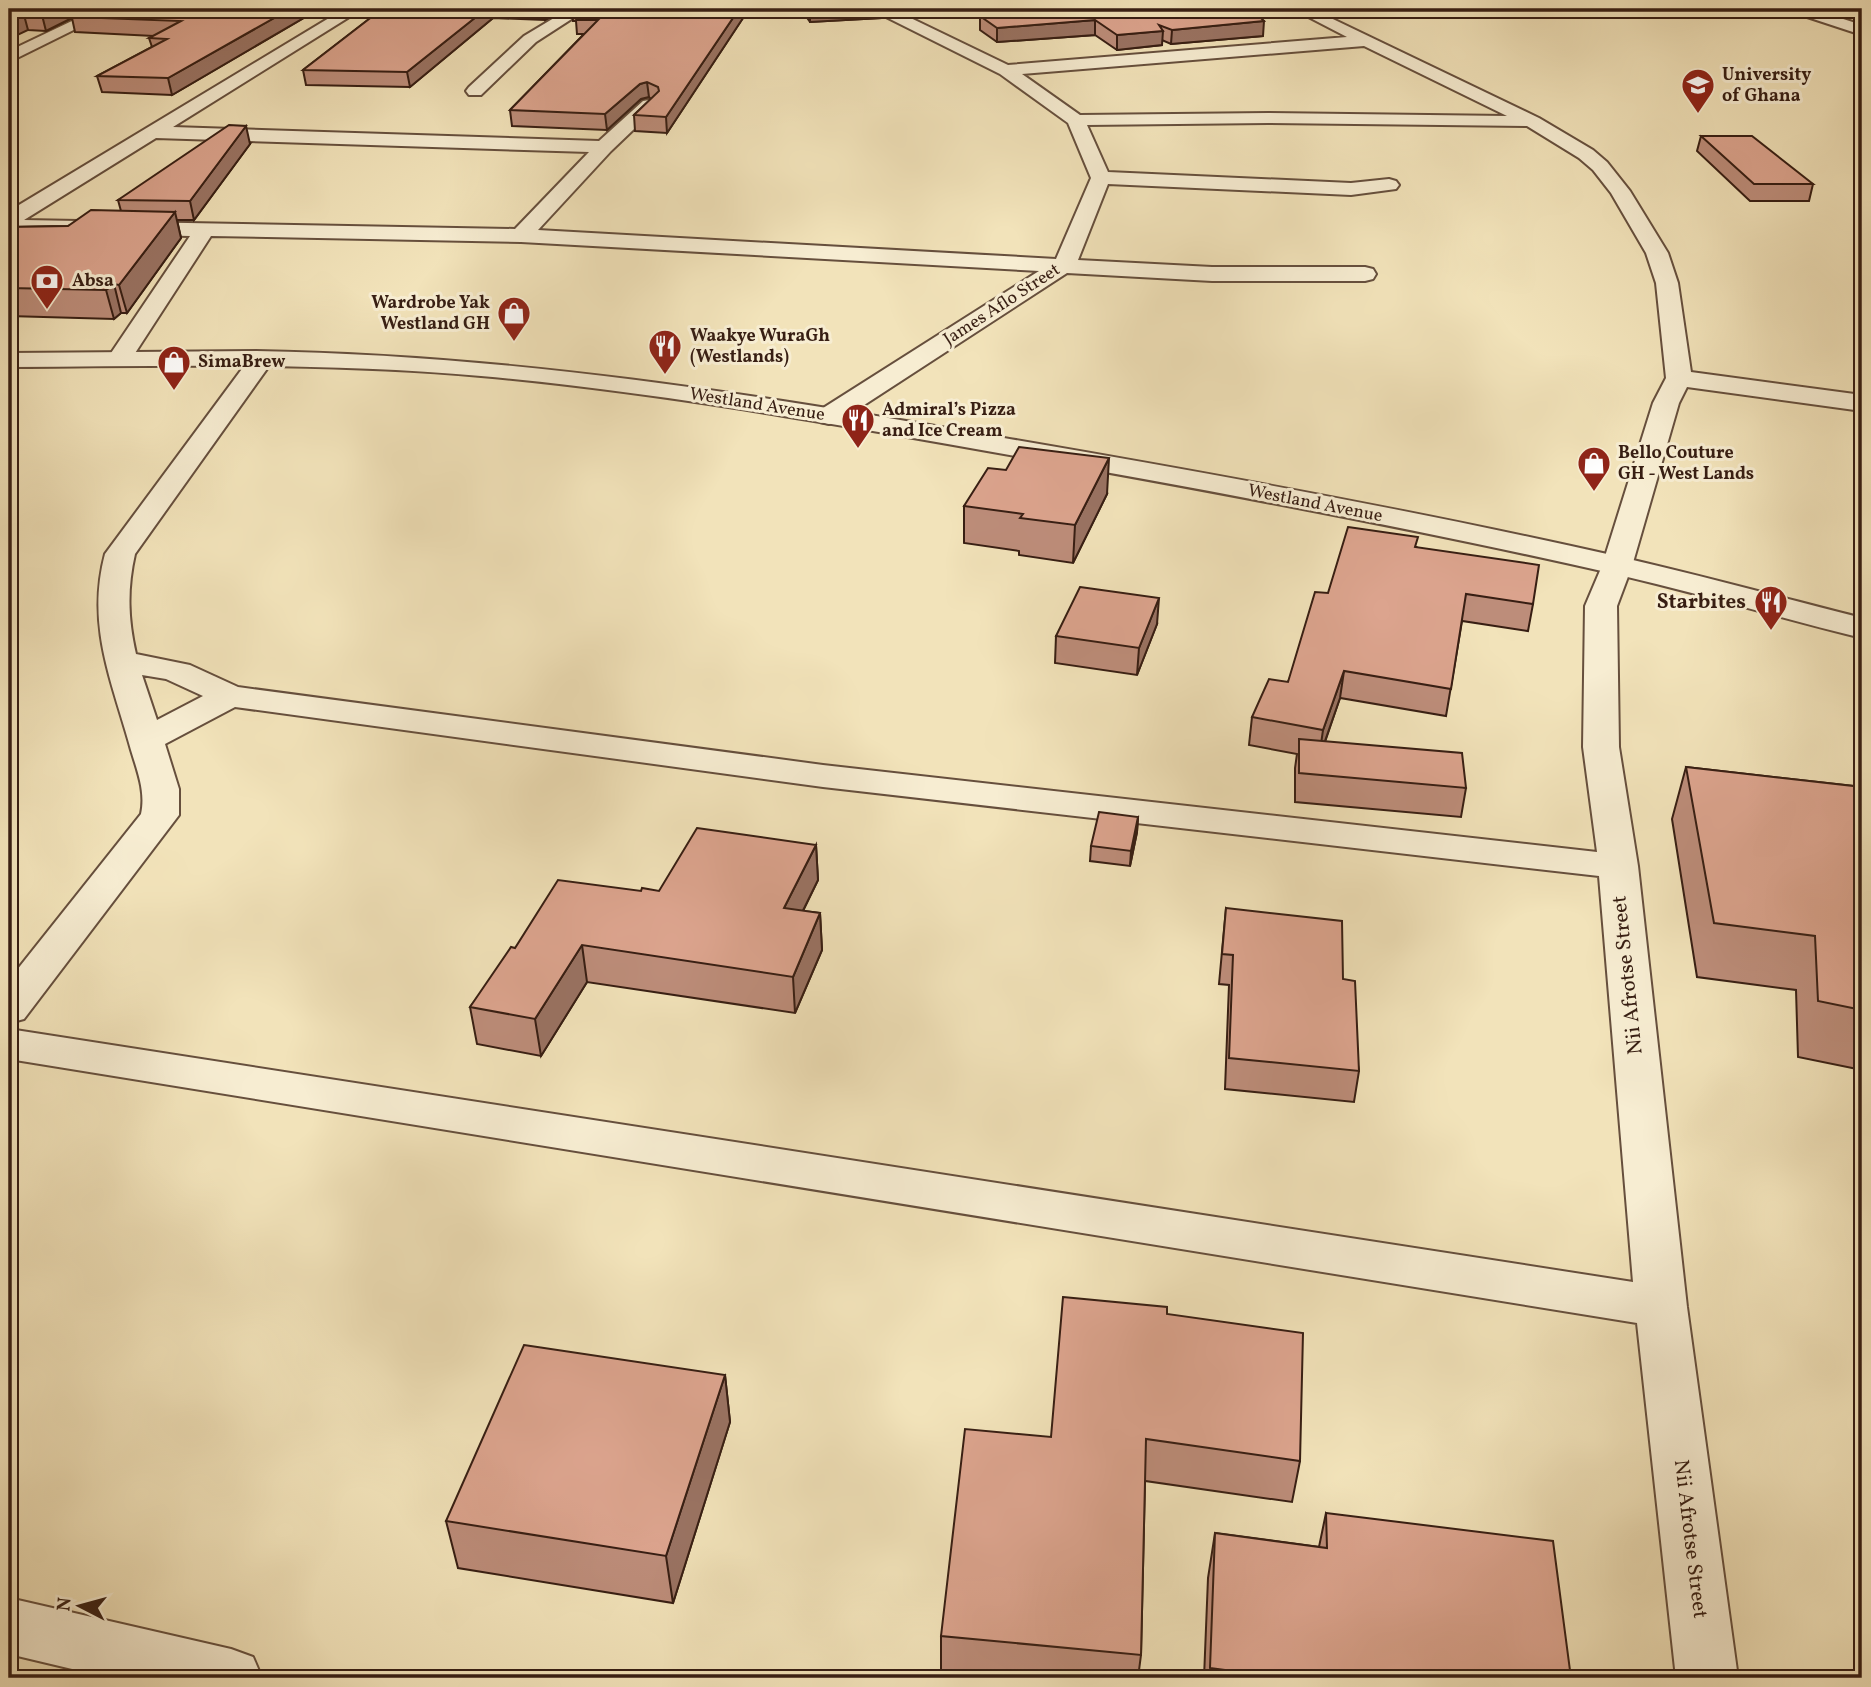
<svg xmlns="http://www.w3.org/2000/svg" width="1871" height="1687" font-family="Vollkorn,serif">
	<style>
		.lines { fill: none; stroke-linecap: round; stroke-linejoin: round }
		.minor-casing { stroke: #664f3d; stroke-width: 4 }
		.tertiary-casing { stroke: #664f3d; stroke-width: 4 }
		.minor { fill: #f7edd2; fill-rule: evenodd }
		.tertiary { fill: #f7edd2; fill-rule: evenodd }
		.wall { fill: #bd8d7a; stroke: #371e13; stroke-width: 2 }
		.shaded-wall { fill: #9a7363; stroke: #371e13; stroke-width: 2 }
		.building { fill: #dca48e; stroke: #371e13; stroke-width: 2 }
		.labels { text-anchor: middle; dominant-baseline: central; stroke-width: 6; stroke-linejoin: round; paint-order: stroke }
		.far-poi-label { font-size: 18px; font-weight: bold; fill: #371e13; stroke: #f7edd2; text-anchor: start }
		.far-street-label { font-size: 18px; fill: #371e13; stroke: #f7edd2 }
		.poi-label { font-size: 21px; font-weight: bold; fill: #371e13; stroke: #f7edd2; text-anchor: end }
		.street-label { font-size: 21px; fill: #371e13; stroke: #f7edd2 }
	</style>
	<rect width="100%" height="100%" fill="#f2e3ba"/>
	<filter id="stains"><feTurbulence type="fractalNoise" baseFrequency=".00286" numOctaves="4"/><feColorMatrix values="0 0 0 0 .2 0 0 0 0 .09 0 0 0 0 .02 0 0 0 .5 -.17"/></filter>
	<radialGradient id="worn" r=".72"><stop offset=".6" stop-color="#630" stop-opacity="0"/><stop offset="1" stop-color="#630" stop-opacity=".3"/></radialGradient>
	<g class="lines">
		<defs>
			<g id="minor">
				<path d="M97,9H116L9,62V51Z"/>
				<path d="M344,9H362L173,127L599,141L643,101L649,100L658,105L655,109L611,151L538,230L1056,259L1091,178L1068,123L1000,74L876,12L874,9H892L1008,65L1347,37L1293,9H1312L1539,118L1593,150L1607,162L1630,191L1668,253L1678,283L1691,372L1862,395V411L1687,387L1679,403L1632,566L1617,606L1619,747L1638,866L1687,1307L1738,1678H1676L1637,1323L9,1059V1029L1633,1282L1599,876L823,787L235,707L165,744L179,789V815L24,1019L9,1023V980L141,814C146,792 137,770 131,750C112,681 86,626 105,554L253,354L262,352L271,354L274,359L135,554C127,589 128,619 136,654L190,665L238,687L823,765L1597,852L1583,747L1585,606L1602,566L1653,403L1666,378L1656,283L1646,253L1611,193L1593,170L1579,158L1527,126L1268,123L1087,125L1108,172L1351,183L1389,179L1396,181L1399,185L1396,189L1351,195L1108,184L1078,260L1212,267H1365L1373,269L1376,274L1373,279L1365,281H1212L1067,273L838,422L829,424L820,422L816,416L820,410L1039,271L521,242L211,236L128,364L119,366L110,364L107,359L190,236L9,232V211ZM1364,46L1507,116L1268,113L1080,115L1022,74ZM156,138L589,152L515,229L24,220ZM142,675L166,679L203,696L157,720Z"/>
				<path d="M569,9H587L536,42L481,95H469L466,91L469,87L524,36Z"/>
				<path d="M9,1598L231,1649L253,1657L262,1678H110L9,1654Z"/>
			</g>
			<g id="tertiary">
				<path d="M1789,9H1812L1862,25V35L1792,12Z"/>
				<path d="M256,351C510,355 755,394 1004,438C1209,473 1413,510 1616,556C1699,575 1780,597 1862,618V638C1780,618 1698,593 1615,574C1413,528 1208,490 1004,454C830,423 656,392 481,376C324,362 166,366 9,367V353Z"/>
			</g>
		</defs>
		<use href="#minor" class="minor-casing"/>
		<use href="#tertiary" class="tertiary-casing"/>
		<use href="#minor" class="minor"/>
		<use href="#tertiary" class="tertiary"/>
	</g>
	<g class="wall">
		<path d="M9,9H319L172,95L102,92L97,76L152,47L149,38L154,36L75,32L72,18L46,31L28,30Z"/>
		<path d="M382,9H564L545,20L493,18L410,87L306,85L303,70Z"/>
		<path d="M572,9H881V18L810,22L803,12H747L667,133L635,131L634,115L651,99L649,97L641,99L607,130L512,126L510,110L584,34H577L576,21H573Z"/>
		<path d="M898,9H1093L962,16L957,13L912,16Z"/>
		<path d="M1099,9L1263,36L1171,44L1162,40V45L1117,50L1095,35L997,42L980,30V16Z"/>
		<path d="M1701,136L1813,184L1809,201H1750L1697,151Z"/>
		<path d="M250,144L194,220H177L181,238L127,313H121L114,319L9,316V227L68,226L121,211L118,200Z"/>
		<path d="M1107,494L1073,563L1019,555V551L964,543V506Z"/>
		<path d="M1416,547L1533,604L1528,631L1462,621L1446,716L1340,698L1325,742L1466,788L1461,817L1295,802V768L1297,754L1249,745L1252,717L1288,682L1328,593Z"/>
		<path d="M1157,624L1137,675L1055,663L1056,636Z"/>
		<path d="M1686,767L1862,787V1070L1798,1057L1796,990L1697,977L1672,819Z"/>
		<path d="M1138,817L1137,832L1130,866L1090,861L1091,846Z"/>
		<path d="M816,845L818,880L803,911L820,913L822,950L795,1013L587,982L541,1056L477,1044L470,1007L515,948L641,891H659Z"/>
		<path d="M1226,908L1343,979L1359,1071L1354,1102L1225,1089L1229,985L1219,984Z"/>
		<path d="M1167,1314L1300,1461L1292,1502L1145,1481L1141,1655L1138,1678H960L941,1676V1636L1051,1437Z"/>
		<path d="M725,1375L730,1422L673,1603L458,1568L446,1521Z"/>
		<path d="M1326,1513L1571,1678H1204L1208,1578L1215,1533L1319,1547Z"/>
	</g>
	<g class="shaded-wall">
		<path d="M56,9H91L72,17V18L46,31L42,15Z"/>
		<path d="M290,9H319L172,95L168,78Z"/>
		<path d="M486,9H492L493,18L410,87L407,72Z"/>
		<path d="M544,9H564L545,20Z"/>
		<path d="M739,9H747V12L667,133L666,117Z"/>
		<path d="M810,9H881V18L810,22Z"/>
		<path d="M912,9H957V13L912,16Z"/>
		<path d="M962,9H1093L962,16Z"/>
		<path d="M24,15L28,30L9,39V21Z"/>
		<path d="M1095,20V35L997,42V28Z"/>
		<path d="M1264,21L1263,36L1171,44L1172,30Z"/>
		<path d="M1163,31L1162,45L1117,50V35Z"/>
		<path d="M647,82L649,97L641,99L607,130L605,114L640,84Z"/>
		<path d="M246,126L250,144L194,220L190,201Z"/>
		<path d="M175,212L181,238L127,313L119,285Z"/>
		<path d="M114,284L121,313L114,319L106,290Z"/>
		<path d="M1109,458L1107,494L1073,563L1075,525Z"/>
		<path d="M1159,598L1157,624L1137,675L1139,648Z"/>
		<path d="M1344,671L1340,698L1319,758L1323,730Z"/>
		<path d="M1138,817L1137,832L1130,866L1131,851Z"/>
		<path d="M816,845L818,880L786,945L784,908Z"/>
		<path d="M820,913L822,950L795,1013L793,977Z"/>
		<path d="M582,945L587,982L541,1056L535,1019Z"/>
		<path d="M725,1375L730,1422L673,1603L666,1556Z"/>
	</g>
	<g class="building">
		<path d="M9,9H56L42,15H24L9,21Z"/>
		<path d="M87,9H290L168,78L97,76L167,39L149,38L181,21L72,17Z"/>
		<path d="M382,9H486L407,72L303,70Z"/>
		<path d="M588,9H739L666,117L634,115L659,91L658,87L647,82L640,84L605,114L510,110L598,20H576Z"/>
		<path d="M1099,9H1252L1264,21L1172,30L1159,25L1163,31L1117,35L1095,20L997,28L980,16Z"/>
		<path d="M229,125L246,126L190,201L118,200Z"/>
		<path d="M1701,136H1752L1813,184H1754Z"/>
		<path d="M91,210L175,212L119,285L114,284L106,290L9,288V269L11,267L9,268V227L68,226Z"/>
		<path d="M1019,447L1109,458L1075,525L1020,518L1023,514L964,506L988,468L1006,470Z"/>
		<path d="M1348,527L1418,537L1415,547L1539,565L1533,604L1466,594L1451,689L1344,671L1323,730L1252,717L1269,679L1288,682L1315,592L1328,593Z"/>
		<path d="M1080,587L1159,598L1139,648L1056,636Z"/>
		<path d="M1299,739L1462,753L1466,788L1299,773Z"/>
		<path d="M1686,767L1862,787V1010L1818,1001L1815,936L1714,923Z"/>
		<path d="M1099,812L1138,817L1131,851L1091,846Z"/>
		<path d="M697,828L816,845L784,908L820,913L793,977L582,945L535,1019L470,1007L511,947L515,948L558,880L641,891L642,888L659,891Z"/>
		<path d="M1226,908L1342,921L1343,979L1355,981L1359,1071L1229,1058L1233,955L1222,954Z"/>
		<path d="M1063,1297L1167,1307V1314L1303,1333L1300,1461L1146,1439L1141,1655L941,1636L965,1429L1051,1437Z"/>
		<path d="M524,1345L725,1375L666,1556L446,1521Z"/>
		<path d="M1326,1513L1553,1541L1571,1678H1285L1210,1668L1215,1533L1327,1548Z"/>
	</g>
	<defs>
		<symbol id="university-pin" viewBox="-11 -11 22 30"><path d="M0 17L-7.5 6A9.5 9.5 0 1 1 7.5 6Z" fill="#8f2418" stroke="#f7edd2"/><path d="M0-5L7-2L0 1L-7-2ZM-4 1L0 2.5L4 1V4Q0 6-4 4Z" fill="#fff"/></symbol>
		<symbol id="bank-pin" viewBox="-11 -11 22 30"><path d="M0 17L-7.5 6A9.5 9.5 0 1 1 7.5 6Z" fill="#8f2418" stroke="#f7edd2"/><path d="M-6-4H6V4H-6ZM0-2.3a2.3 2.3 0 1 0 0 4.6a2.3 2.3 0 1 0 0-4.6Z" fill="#fff"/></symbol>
		<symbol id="shop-pin" viewBox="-11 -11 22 30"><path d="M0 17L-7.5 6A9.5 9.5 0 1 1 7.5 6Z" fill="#8f2418" stroke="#f7edd2"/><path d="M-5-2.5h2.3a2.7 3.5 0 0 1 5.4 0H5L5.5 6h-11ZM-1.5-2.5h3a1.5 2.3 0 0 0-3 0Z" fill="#fff"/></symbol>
		<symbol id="restaurant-pin" viewBox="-11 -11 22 30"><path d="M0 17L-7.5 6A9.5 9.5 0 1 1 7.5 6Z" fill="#8f2418" stroke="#f7edd2"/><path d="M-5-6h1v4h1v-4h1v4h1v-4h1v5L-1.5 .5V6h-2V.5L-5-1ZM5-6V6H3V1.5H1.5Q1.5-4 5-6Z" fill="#fff"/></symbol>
	</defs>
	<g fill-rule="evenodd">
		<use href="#university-pin" x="1679" y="66" width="38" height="52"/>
		<use href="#bank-pin" x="28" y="262" width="38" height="52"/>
		<use href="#shop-pin" x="495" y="294" width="38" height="52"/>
		<use href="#restaurant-pin" x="646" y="327" width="38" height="52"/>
		<use href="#shop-pin" x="155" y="343" width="38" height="52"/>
		<use href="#restaurant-pin" x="839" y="401" width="38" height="52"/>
		<use href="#shop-pin" x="1575" y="444" width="38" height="52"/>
		<use href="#restaurant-pin" x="1752" y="583" width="38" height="52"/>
	</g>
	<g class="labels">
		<g class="far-poi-label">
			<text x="1722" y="75">University<tspan x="1722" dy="21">of Ghana</tspan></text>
			<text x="72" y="281">Absa</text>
			<text x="490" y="303" text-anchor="end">Wardrobe Yak<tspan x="490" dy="21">Westland GH</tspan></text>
			<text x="690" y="336">Waakye WuraGh<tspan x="690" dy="21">(Westlands)</tspan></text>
			<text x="198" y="362">SimaBrew</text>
			<text x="882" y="410">Admiral’s Pizza<tspan x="882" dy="21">and Ice Cream</tspan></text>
			<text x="1618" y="453">Bello Couture<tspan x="1618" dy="21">GH - West Lands</tspan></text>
		</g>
		<g class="far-street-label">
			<text transform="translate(1002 305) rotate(-33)">James Aflo Street</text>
			<text transform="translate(757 405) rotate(9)">Westland Avenue</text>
			<text transform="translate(1315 504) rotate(11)">Westland Avenue</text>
		</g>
		<g class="poi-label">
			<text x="1746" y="602">Starbites</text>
		</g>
		<g class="street-label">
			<text transform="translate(1628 975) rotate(-96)">Nii Afrotse Street</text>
			<text transform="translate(1690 1539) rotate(83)">Nii Afrotse Street</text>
		</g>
	</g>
	<rect width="1871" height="1687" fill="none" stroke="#f2e3ba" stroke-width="35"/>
	<rect x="10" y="10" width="1850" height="1666" fill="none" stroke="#371e13" stroke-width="3.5"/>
	<rect x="18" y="18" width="1836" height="1652" fill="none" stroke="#371e13" stroke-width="2"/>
	<g transform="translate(80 1606) rotate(276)" stroke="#f7edd2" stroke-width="5" paint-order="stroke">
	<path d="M0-5L12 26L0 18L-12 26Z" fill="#371e13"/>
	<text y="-10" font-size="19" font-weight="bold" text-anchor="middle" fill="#371e13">N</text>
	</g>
	<rect width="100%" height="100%" filter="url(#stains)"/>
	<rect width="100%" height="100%" fill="url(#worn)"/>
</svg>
